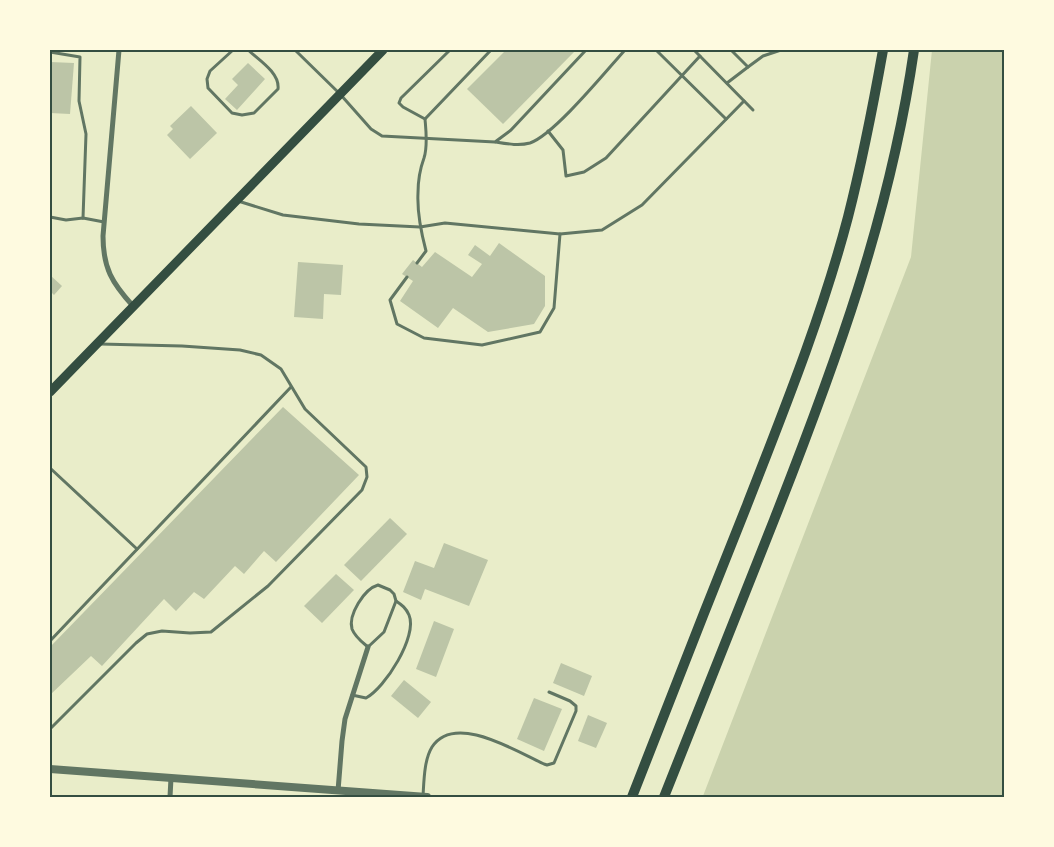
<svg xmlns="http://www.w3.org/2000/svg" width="1054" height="847" font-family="'IBM Plex Sans',sans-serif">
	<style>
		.green { fill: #cad2ad }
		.building { fill: #bcc5a7 }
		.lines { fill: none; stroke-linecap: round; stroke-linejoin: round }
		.service { stroke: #617663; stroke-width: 3 }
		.minor { stroke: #617663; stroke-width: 5 }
		.tertiary { stroke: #617663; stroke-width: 8 }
		.primary { stroke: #344e41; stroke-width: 9 }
		.trunk { stroke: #344e41; stroke-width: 10 }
		.neatline { fill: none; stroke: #344e41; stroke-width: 2 }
	</style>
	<rect width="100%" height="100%" fill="#e9edc9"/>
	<path class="green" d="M932,50H1004V797H711L703,796L911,257Z"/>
	<g class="building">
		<path d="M506,50H576L503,124L467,89Z"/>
		<path d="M50,62L74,63L70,114L50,113Z"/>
		<path d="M248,63L265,79L237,110L225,99L238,85L232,79Z"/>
		<path d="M191,106L217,133L190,159L167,135L173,129L170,126Z"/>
		<path d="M499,243L545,276V306L534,324L488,332L453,308L438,328L400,301L413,281L402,274L413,260L422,267L435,252L472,277L482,264L468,255L475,245L490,256Z"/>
		<path d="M298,262L343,265L341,295L324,294L323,319L294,317Z"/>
		<path d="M50,275L62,286L54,295L50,291Z"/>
		<path d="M283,407L359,475L276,562L264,551L244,574L235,566L204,599L194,592L176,611L164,599L102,666L91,656L50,695V647Z"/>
		<path d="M390,518L407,534L361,581L344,565Z"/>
		<path d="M444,543L488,560L469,606L425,589L421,600L403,592L415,561L434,568Z"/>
		<path d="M336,574L354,590L322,623L304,606Z"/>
		<path d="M434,621L454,629L436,677L416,669Z"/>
		<path d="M561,663L592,676L584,696L553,683Z"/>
		<path d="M404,680L431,702L418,718L391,696Z"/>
		<path d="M534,698L562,709L544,751L517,739Z"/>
		<path d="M588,715L607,723L596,748L578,741Z"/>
	</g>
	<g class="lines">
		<g class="service">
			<path d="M233,50L210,71L207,79L208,88L232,113L242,115L254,113L278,89C280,73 259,60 248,50"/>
			<path d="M295,50L340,94L371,129L382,136L495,142L511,130L586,50"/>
			<path d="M656,50L726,119"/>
			<path d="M694,50L753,110"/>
			<path d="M731,50L748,67L763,56L781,50"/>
			<path d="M50,52L80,57L79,101L86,134L83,218"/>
			<path d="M727,83L748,67"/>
			<path d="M425,119L491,50"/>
			<path d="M548,131L563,150L566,176L584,172L606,158L700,56"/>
			<path d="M496,142C508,144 519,146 530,143C554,135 606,71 625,50"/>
			<path d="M238,201L283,215L359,224L420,227L445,223L560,234L602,230L642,205L744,101"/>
			<path d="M50,217L66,220L83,218L104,222"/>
			<path d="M417,263L426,251C421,232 417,212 418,193C418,181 420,169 424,158C428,146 426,131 425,119L403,107L399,103L401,98L450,50"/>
			<path d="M407,277L390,300L397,324L424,338L482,345L540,332L554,308L560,234"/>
			<path d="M50,468L137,549"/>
			<path d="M378,585L390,590L394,594L396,601L384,632L368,647C362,642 355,637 352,629C348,615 364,589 378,585Z"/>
			<path d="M50,641L291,387"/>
			<path d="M352,695L366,698C385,688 418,636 409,615C406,608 402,605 396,601"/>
			<path d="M50,729L136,643L147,634L162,631L190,633L211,632L268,586L362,490L367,477L366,467L305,409L281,369L261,355L240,350L182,346L100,344"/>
			<path d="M423,796C424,781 424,760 432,747C455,712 517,752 544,764L547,765L554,763L576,711V706L570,701L549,692"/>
		</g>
		<g class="minor">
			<path d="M119,50L103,236C103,268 112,283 133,306"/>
			<path d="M338,791L342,741L345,719L368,647"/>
			<path d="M170,797L171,778"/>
		</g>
		<path class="tertiary" d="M50,769L427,797"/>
		<path class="primary" d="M50,392L383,50"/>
		<g class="trunk">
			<path d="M632,797C670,700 708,602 747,505C784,410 822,316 848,217C862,162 873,106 883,50"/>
			<path d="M664,797C701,705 737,612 774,520C835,365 890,216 914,50"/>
		</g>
	</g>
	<rect width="1054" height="847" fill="none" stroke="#fefae0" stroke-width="102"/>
	<rect x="51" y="51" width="952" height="745" class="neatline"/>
</svg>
